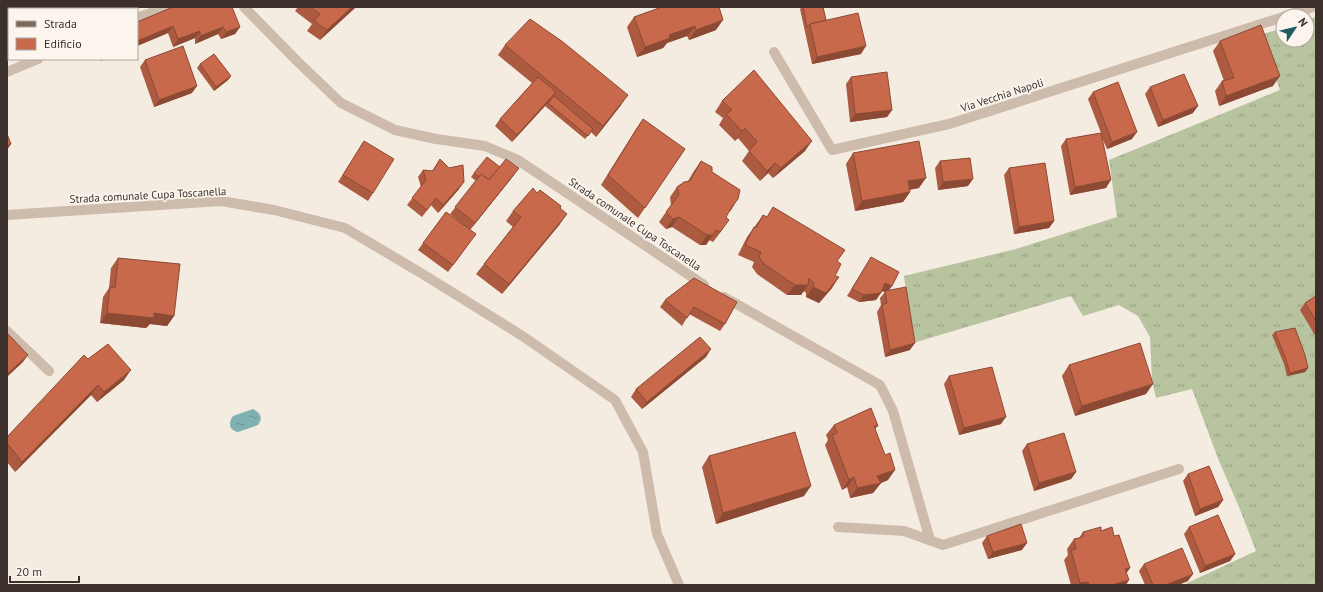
<svg xmlns="http://www.w3.org/2000/svg" width="1323" height="592" font-family="'PT Sans',sans-serif">
	<style>
		.grass { fill: url(#grass-tufts) }
		.water { fill: url(#water-ripples) }
		.lines { fill: none; stroke-linecap: round; stroke-linejoin: round }
		.minor { stroke: #cdbbac; stroke-width: 10 }
		.major { stroke: #7d675c; stroke-width: 10 }
		.wall { fill: #ac5a40 }
		.shaded-wall { fill: #8c4a34 }
		.building { fill: #c8694b; stroke: #8c4a34 }
		.labels { text-anchor: middle; dominant-baseline: central; stroke-width: 3.5; stroke-linejoin: round; paint-order: stroke }
		.street-label { font-size: 11px; fill: #3b302b; stroke: #fbf5ee }
	</style>
	<defs>
		<pattern id="grass-tufts" width="24" height="20" patternUnits="userSpaceOnUse"><rect width="24" height="20" fill="#b8c4a0"/><path d="M3 7l-1-3M5 7V3M7 7l1-3M15 17l-1-3M17 17v-4M19 17l1-3" fill="none" stroke="#97a083"/></pattern>
		<pattern id="water-ripples" width="26" height="14" patternUnits="userSpaceOnUse"><rect width="26" height="14" fill="#7fb0b2"/><path d="M2 4q2-2 4 0t4 0M15 11q2-2 4 0t4 0" fill="none" stroke="#699091"/></pattern>
	</defs>
	<rect width="100%" height="100%" fill="#f4ebe1"/>
	<path class="grass" d="M1316,17V585H1183L1256,551L1239,507L1219,461L1192,389L1156,398L1152,381L1150,337L1138,316L1119,305L1083,316L1071,296L913,343L904,276L1016,249L1117,217L1109,160L1280,90L1260,35L1283,28V40H1307V20Z"/>
	<path class="water" d="M253,409C261,413 263,418 258,425L238,432C229,430 228,423 233,416Z"/>
	<g class="lines">
		<g class="minor">
			<path d="M244,7L297,61L341,103L395,130L436,139L485,146L518,160L704,285"/>
			<path d="M1285,16L1313,7"/>
			<path d="M137,18L167,7"/>
			<path d="M774,52L832,150L949,124L1283,17"/>
			<path d="M7,72L38,59"/>
			<path d="M7,215L221,201L274,210L345,228L421,273L521,335L615,400L643,452L657,534L679,585"/>
			<path d="M724,297L880,385L893,411L930,540"/>
			<path d="M7,331L49,371"/>
			<path d="M838,527L904,531L943,545L1179,469"/>
		</g>
		<g class="major">
			<path d="M73,9L77,7"/>
			<path d="M7,37H9"/>
		</g>
	</g>
	<g class="wall">
		<path d="M298,7H356L320,40L307,31L312,24L295,11Z"/>
		<path d="M662,7L716,30L689,40L687,36L667,43L663,48L637,57L627,27L634,17Z"/>
		<path d="M802,7H823L826,20L861,54L812,64L800,9Z"/>
		<path d="M137,22L240,27L235,34L221,39L218,34L195,44V38L173,47L168,33L137,46Z"/>
		<path d="M1220,41L1273,86L1219,106L1215,91L1222,81H1224L1213,51Z"/>
		<path d="M505,45L621,105L596,137L591,132L585,139L545,106L547,104L512,142L495,126L500,119L532,83L498,55Z"/>
		<path d="M145,60L192,93L154,107L140,67Z"/>
		<path d="M200,64L231,76L228,80L214,91L197,68Z"/>
		<path d="M851,77L892,110L887,117L850,122L846,84Z"/>
		<path d="M1150,87L1193,113L1158,127L1145,94Z"/>
		<path d="M1093,92L1132,139L1107,149L1102,138L1106,188L1070,195L1061,146L1066,139L1101,133L1088,99Z"/>
		<path d="M722,101L805,151L773,178L768,173L760,181L742,161L749,151L738,138L735,141L719,125L723,118L715,112Z"/>
		<path d="M643,119L685,149L638,218L601,185L636,129Z"/>
		<path d="M364,141L373,193L368,201L338,182Z"/>
		<path d="M853,153L919,188L909,190L910,192L903,202L855,211L846,164Z"/>
		<path d="M440,159L459,189L438,213L431,205L422,217L407,205L421,187L418,177L423,170L432,171Z"/>
		<path d="M701,161L712,172L731,210L728,212L726,217L722,230L713,242L709,240L706,245H700L672,227L666,229L659,222L671,205L670,197L677,187L688,181L694,171Z"/>
		<path d="M940,161L968,186L938,190L935,168Z"/>
		<path d="M500,167L514,175L470,230L476,234L448,272L418,250L446,212L465,226L450,214L476,181L471,177L474,173Z"/>
		<path d="M1009,168L1054,221L1049,228L1014,234L1004,175Z"/>
		<path d="M537,193L561,206L560,208V224L502,294L476,274L484,264L513,227L506,221L513,211Z"/>
		<path d="M763,215L837,261L835,276L832,288L819,303L806,297V293L804,291L801,295H787L757,274L752,267L754,262L738,255L747,237Z"/>
		<path d="M871,257L889,291L910,350L885,357L877,312L881,305L880,298L885,292L881,291L876,300L859,302L847,296Z"/>
		<path d="M118,258L174,316L167,326L150,324L146,328L100,323L103,297L109,288L111,268Z"/>
		<path d="M694,278L725,324L720,331L689,314L682,326L660,307L665,300Z"/>
		<path d="M1316,296V337L1300,310L1305,303Z"/>
		<path d="M1275,332L1308,368L1305,372L1287,376L1284,364L1272,335Z"/>
		<path d="M706,357L642,409L631,397L636,389Z"/>
		<path d="M88,359L124,380L97,402L91,395L15,472L7,462V437Z"/>
		<path d="M1069,365L1146,394L1075,416L1062,376Z"/>
		<path d="M949,376L1001,424L959,435L944,384Z"/>
		<path d="M834,425L878,426L875,429L888,480L881,483L873,493L850,498L847,487L842,490L825,445L828,440L826,435Z"/>
		<path d="M1027,444L1076,472L1071,479L1034,491L1022,451Z"/>
		<path d="M709,456L804,496L716,524L702,467Z"/>
		<path d="M1188,474L1223,500L1218,507L1195,516L1183,481Z"/>
		<path d="M1189,527L1235,554L1230,561L1200,573L1184,534Z"/>
		<path d="M1101,531L1114,536L1130,568L1127,572L1126,585H1071L1064,560L1068,555L1067,549L1074,539L1079,538L1083,532Z"/>
		<path d="M987,536L1022,550L988,559L982,543Z"/>
		<path d="M1144,564L1188,581L1178,585H1145L1139,571Z"/>
	</g>
	<g class="shaded-wall">
		<path d="M352,7H356L320,40L327,30Z"/>
		<path d="M723,20L716,30L689,40L696,30Z"/>
		<path d="M173,26L168,33L137,46V41Z"/>
		<path d="M695,26L687,36L667,43L663,48L637,57L645,47L669,35Z"/>
		<path d="M223,27L218,34L195,44L200,36Z"/>
		<path d="M240,27L235,34L221,39L226,32Z"/>
		<path d="M200,31L195,38L173,47L178,39Z"/>
		<path d="M866,46L861,54L812,64L817,57Z"/>
		<path d="M102,59H106L100,61Z"/>
		<path d="M231,76L228,80L214,91L216,87Z"/>
		<path d="M1280,76L1273,86L1219,106L1226,96Z"/>
		<path d="M197,86L192,93L154,107L159,100Z"/>
		<path d="M556,92L551,99L512,142L517,135Z"/>
		<path d="M628,95L621,105L596,137L603,126Z"/>
		<path d="M1198,106L1193,113L1158,127L1163,120Z"/>
		<path d="M892,110L887,117L850,122L855,114Z"/>
		<path d="M745,128L738,138L735,141L742,131Z"/>
		<path d="M1137,132L1132,139L1107,149L1112,142Z"/>
		<path d="M812,141L805,151L773,178L781,168Z"/>
		<path d="M11,144L7,150V146Z"/>
		<path d="M775,163L768,173L760,181L767,171Z"/>
		<path d="M519,168L514,175L470,230L475,223Z"/>
		<path d="M926,178L919,188L901,191L908,181Z"/>
		<path d="M973,179L968,186L938,190L943,182Z"/>
		<path d="M1111,180L1106,188L1070,195L1075,187Z"/>
		<path d="M464,182L459,189L438,213L443,205Z"/>
		<path d="M910,192L903,202L855,211L862,201Z"/>
		<path d="M738,199L731,210L726,215L733,205Z"/>
		<path d="M567,214L560,224L502,294L509,284Z"/>
		<path d="M679,217L672,227L666,229L673,219Z"/>
		<path d="M729,220L722,230L713,242L720,232Z"/>
		<path d="M1054,221L1049,228L1014,234L1019,227Z"/>
		<path d="M707,235H713L706,245H700Z"/>
		<path d="M839,277L832,288L819,303L806,297L813,287Z"/>
		<path d="M885,283L892,286L887,293L885,291V292L880,290Z"/>
		<path d="M795,285H808L801,295H787Z"/>
		<path d="M881,293L876,300L859,302L864,295Z"/>
		<path d="M107,313H154L174,316L167,326L150,324L146,328L100,323Z"/>
		<path d="M915,343L910,350L885,357L890,350Z"/>
		<path d="M711,349L706,357L642,409L647,402Z"/>
		<path d="M28,355L23,362L7,377V374Z"/>
		<path d="M1308,368L1305,372L1287,376L1290,373Z"/>
		<path d="M131,370L124,380L97,402L104,392Z"/>
		<path d="M1153,384L1146,394L1075,416L1082,406Z"/>
		<path d="M98,385L91,395L15,472L22,462Z"/>
		<path d="M1006,417L1001,424L959,435L964,428Z"/>
		<path d="M895,470L888,480L881,483L873,493L850,498L857,488L877,476Z"/>
		<path d="M1076,472L1071,479L1034,491L1039,483Z"/>
		<path d="M854,477L847,487L842,490L849,480Z"/>
		<path d="M811,486L804,496L716,524L723,513Z"/>
		<path d="M1223,500L1218,507L1195,516L1200,509Z"/>
		<path d="M1027,543L1022,550L988,559L993,552Z"/>
		<path d="M1235,554L1230,561L1200,573L1205,566Z"/>
		<path d="M1130,568L1123,578L1125,569Z"/>
		<path d="M1193,574L1188,581L1178,585H1166Z"/>
		<path d="M1129,580L1126,585H1112Z"/>
		<path d="M1088,582L1086,585H1079L1080,583Z"/>
	</g>
	<g class="building">
		<path d="M173,7H232L240,27L226,32L223,27L200,36V31L178,39L173,26L137,41V22Z"/>
		<path d="M310,7H352L327,30L314,21L320,14Z"/>
		<path d="M662,7H719L723,20L696,30L695,26L669,35L670,38L645,47L634,17Z"/>
		<path d="M803,7H823L826,20L810,24L807,27Z"/>
		<path d="M858,13L866,46L817,57L810,24Z"/>
		<path d="M530,19L563,42L628,95L603,126L505,45Z"/>
		<path d="M1261,25L1280,76L1226,96L1222,81L1234,78L1220,41Z"/>
		<path d="M183,46L197,86L159,100L145,60Z"/>
		<path d="M214,54L231,76L216,87L200,64Z"/>
		<path d="M754,70L812,141L781,168L775,163L767,171L749,151L757,142L745,128L742,131L726,114L732,110L722,101Z"/>
		<path d="M887,72L892,110L855,114L851,77Z"/>
		<path d="M1184,74L1198,106L1163,120L1150,87Z"/>
		<path d="M538,77L556,92L517,135L500,119Z"/>
		<path d="M1118,82L1137,132L1112,142L1093,92Z"/>
		<path d="M554,96L593,129L588,136L548,103Z"/>
		<path d="M643,119L685,149L645,208L608,175Z"/>
		<path d="M1101,133L1111,180L1075,187L1066,139Z"/>
		<path d="M7,134L11,144L7,146Z"/>
		<path d="M364,141L394,159L373,193L343,175Z"/>
		<path d="M919,141L926,178L908,181L910,192L862,201L853,153Z"/>
		<path d="M487,157L500,167L489,180L481,174L479,177L474,173Z"/>
		<path d="M970,158L973,179L943,182L940,161Z"/>
		<path d="M440,159L449,168L463,165L464,182L443,205L436,198L427,210L412,198L426,180L423,170L433,171Z"/>
		<path d="M506,159L519,168L475,223L455,207L481,174L489,180Z"/>
		<path d="M701,161L712,167V172L740,190L738,199L733,205L726,217L729,220L720,232L716,230L713,235H707L679,217L673,219L666,212L679,195L677,187L684,182L690,181Z"/>
		<path d="M1045,163L1054,221L1019,227L1009,168Z"/>
		<path d="M533,188L537,193L540,190L561,206L560,208L567,214L509,284L484,264L521,217L513,211Z"/>
		<path d="M773,207L845,250L837,261L841,264L835,276L839,277L826,293L813,287L814,283L809,278L808,285H795L764,264L759,257L761,252L745,245L754,227L756,228L763,215L767,217Z"/>
		<path d="M446,212L476,234L453,265L423,243Z"/>
		<path d="M871,257L899,272L892,286L885,283L881,293L864,295L852,289Z"/>
		<path d="M118,258L180,264L174,316L154,313V318L107,313L110,287L115,288Z"/>
		<path d="M694,278L737,302L725,324L694,307L687,318L665,300Z"/>
		<path d="M906,287L915,343L890,350L882,305L887,303L885,291Z"/>
		<path d="M1316,296V321L1305,303Z"/>
		<path d="M1295,328L1305,355L1308,368L1290,373L1286,360L1275,332Z"/>
		<path d="M7,333L28,355L7,374Z"/>
		<path d="M700,337L711,349L647,402L636,389Z"/>
		<path d="M1140,343L1153,384L1082,406L1069,365Z"/>
		<path d="M108,344L131,370L104,392L98,385L22,462L7,443V437L84,355L88,359Z"/>
		<path d="M992,367L1006,417L964,428L949,376Z"/>
		<path d="M871,408L878,426H874L885,455L890,453L895,470L877,476L881,483L857,488L854,477L849,480L832,435L837,433L834,425Z"/>
		<path d="M795,432L811,486L723,513L709,456Z"/>
		<path d="M1064,433L1076,472L1039,483L1027,444Z"/>
		<path d="M1209,466L1223,500L1200,509L1188,474Z"/>
		<path d="M1218,515L1235,554L1205,566L1189,527Z"/>
		<path d="M1021,524L1027,543L993,552L987,536Z"/>
		<path d="M1101,527V531L1112,527L1114,536L1119,535L1130,568L1125,569L1129,580L1112,585H1089L1088,582L1080,583L1071,550L1076,549L1074,539L1083,537V532Z"/>
		<path d="M1182,548L1193,574L1166,585H1153L1144,564Z"/>
	</g>
	<g class="labels">
		<g class="street-label">
			<text transform="translate(1002 95) rotate(-18)">Via Vecchia Napoli</text>
			<text transform="translate(148 195) rotate(-3)">Strada comunale Cupa Toscanella</text>
			<text transform="translate(635 224) rotate(34)">Strada comunale Cupa Toscanella</text>
		</g>
	</g>
	<rect width="1323" height="592" fill="none" stroke="#3b302b" stroke-width="16"/>
	<rect x="8" y="8" width="130" height="52" fill="#fbf5ee" stroke="#aea6a0"/>
	<rect x="16" y="21" width="20" height="6" fill="#7d675c" stroke="#aea6a0"/>
	<text x="44" y="28" font-size="12" fill="#3b302b">Strada</text>
	<rect x="16" y="38" width="20" height="12" fill="#c8694b" stroke="#aea6a0"/>
	<text x="44" y="48" font-size="12" fill="#3b302b">Edificio</text>
	<g transform="translate(1295 28) rotate(55)"><circle r="19" fill="#fbf5ee" stroke="#aea6a0"/>
	<path d="M0-3L7 15L0 10L-7 15Z" fill="#1f5a5e"/>
	<text y="-6" font-size="11" font-weight="bold" text-anchor="middle" fill="#3b302b">N</text>
	</g>
	<path d="M10 576v6h69v-6" fill="none" stroke="#3b302b" stroke-width="2"/>
	<text x="16" y="576" font-size="12" fill="#3b302b" stroke="#fbf5ee" stroke-width="3" paint-order="stroke">20 m</text>
</svg>
